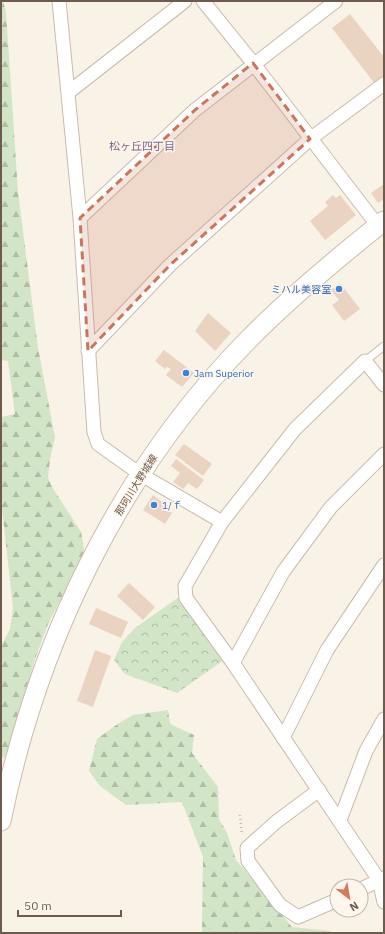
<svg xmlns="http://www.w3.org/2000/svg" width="385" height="934" font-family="'IBM Plex Sans','Noto Sans JP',sans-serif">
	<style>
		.forest { fill: url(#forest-firs) }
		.park { fill: url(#park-crowns) }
		.building { fill: #ebd3c1 }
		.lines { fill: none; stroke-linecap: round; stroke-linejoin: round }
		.lane-casing { stroke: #c9bbae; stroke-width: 9 }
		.street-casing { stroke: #c9bbae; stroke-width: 15 }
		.secondary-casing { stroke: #ccbbac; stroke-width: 21 }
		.path { stroke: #d0b6a5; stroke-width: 2.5; stroke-dasharray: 1 3; stroke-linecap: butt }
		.lane { stroke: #fff; stroke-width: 7 }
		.street { stroke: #fff; stroke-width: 13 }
		.secondary { stroke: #fff; stroke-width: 19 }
		.marked { fill: #ca765a; fill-opacity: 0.2; stroke: #ca765a; stroke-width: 3; stroke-dasharray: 8 5; stroke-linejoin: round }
		.shop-dot { fill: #3f7fe0; stroke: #fdf6ec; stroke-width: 1.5 }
		.labels { text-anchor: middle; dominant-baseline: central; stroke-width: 3; stroke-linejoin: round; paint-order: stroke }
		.shop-label { font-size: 10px; fill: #366cbe; stroke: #fdf6ec; text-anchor: start }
		.street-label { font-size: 10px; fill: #6f5b4e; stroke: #fdf6ec }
		.neighbourhood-label { font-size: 11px; fill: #80668c; stroke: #fdf6ec }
	</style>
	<defs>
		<pattern id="forest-firs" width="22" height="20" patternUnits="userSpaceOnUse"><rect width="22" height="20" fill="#d2e5c7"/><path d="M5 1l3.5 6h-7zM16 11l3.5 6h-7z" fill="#afbda4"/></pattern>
		<pattern id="park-crowns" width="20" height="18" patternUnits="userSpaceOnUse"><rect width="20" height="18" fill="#d2e5c7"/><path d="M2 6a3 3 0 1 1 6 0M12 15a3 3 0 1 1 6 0" fill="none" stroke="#afbda4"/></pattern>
	</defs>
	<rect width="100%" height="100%" fill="#f9f2e6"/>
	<g class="forest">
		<path d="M1,1H3L6,12L18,192L38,348L55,437L50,459L48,478L52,487L81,532L84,549L82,559L48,624L35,659L11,752L6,757L1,758V646L10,629L13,608L1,499V417L15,414L8,361L1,360Z"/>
		<path d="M168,710L170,724L194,735L192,753L218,787L219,819L227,833L236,860L292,927L330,931L331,933H202L203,857L182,802L126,805L100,786L89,771L97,739L119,723L133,715Z"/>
	</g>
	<path class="park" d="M179,597L224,660L177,693L125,674L114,660L122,642L135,628Z"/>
	<g class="building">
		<path d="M350,14L384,57V76L375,84L332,28Z"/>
		<path d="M384,184V199L378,203L371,193Z"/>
		<path d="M333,195L336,198L340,195L356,215L325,240L310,221L328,206L325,202Z"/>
		<path d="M340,283L360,309L344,321L332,305L339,300L331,290Z"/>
		<path d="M208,313L231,333L215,351L195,331Z"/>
		<path d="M164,350L194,373L182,387L166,375L171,369L167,367L165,369L155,361Z"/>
		<path d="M184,444L212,464L203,476L175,455Z"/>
		<path d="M176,459L204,480L197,489L188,483L183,489L173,482L180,473L171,466Z"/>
		<path d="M153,495L170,508L169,511L172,513L165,524L143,510Z"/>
		<path d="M129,583L155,607L143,620L117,596Z"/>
		<path d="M96,608L128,622L121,638L89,624Z"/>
		<path d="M95,650L111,656L93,707L77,701Z"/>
	</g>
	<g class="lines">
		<defs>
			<path id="lane" d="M365,361L384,346"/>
			<g id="street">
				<path d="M59,1L80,218L94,432L98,444L140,474L222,522"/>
				<path d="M203,1L253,63L378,226"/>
				<path d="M69,92L185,1"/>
				<path d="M80,218L195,110L336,1"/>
				<path d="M88,351L170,265L310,139L384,84"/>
				<path d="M384,385L365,361L295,429L222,522L185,586L186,598L233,663L379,880L384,902"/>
				<path d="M233,663L283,572L331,507L384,454"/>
				<path d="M283,738L327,650L384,565"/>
				<path d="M319,790L276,822L247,848L248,861L280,905L298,917L337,900"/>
				<path d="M340,820L366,751L384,719"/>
				<path d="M361,889L384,878"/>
			</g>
			<path id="secondary" d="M1,821C37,643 119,472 246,342C289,298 336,259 384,221"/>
		</defs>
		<use href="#lane" class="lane-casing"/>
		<use href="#street" class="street-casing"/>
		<use href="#secondary" class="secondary-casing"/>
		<path class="path" d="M240,815L242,835"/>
		<use href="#lane" class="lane"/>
		<use href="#street" class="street"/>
		<use href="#secondary" class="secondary"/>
	</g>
	<path class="marked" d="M253,63L310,139L170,265L88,351L80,218L195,110Z"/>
	<g class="shop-dot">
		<circle cx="339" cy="289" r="4"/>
		<circle cx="186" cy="373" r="4"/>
		<circle cx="154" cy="505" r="4"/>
	</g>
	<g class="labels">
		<g class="shop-label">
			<text x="331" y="289" text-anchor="end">ミハル美容室</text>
			<text x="194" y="373">Jam Superior</text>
			<text x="162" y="505">1/ｆ</text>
		</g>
		<g class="street-label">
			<text transform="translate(136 485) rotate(-58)">那珂川大野城線</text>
		</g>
		<g class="neighbourhood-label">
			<text x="142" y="146">松ヶ丘四丁目</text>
		</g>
	</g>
	<rect width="385" height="934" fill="none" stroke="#6f5b4e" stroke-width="4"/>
	<g transform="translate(349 898) rotate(149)"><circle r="19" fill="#fdf6ec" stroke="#c4b8ad"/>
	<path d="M0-3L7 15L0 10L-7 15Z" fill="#d4795b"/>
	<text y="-6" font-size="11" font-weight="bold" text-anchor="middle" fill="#6f5b4e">N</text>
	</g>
	<path d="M18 910v6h103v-6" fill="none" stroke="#6f5b4e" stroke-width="2"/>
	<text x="24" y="910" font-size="12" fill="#6f5b4e" stroke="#fdf6ec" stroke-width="3" paint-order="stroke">50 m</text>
</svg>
